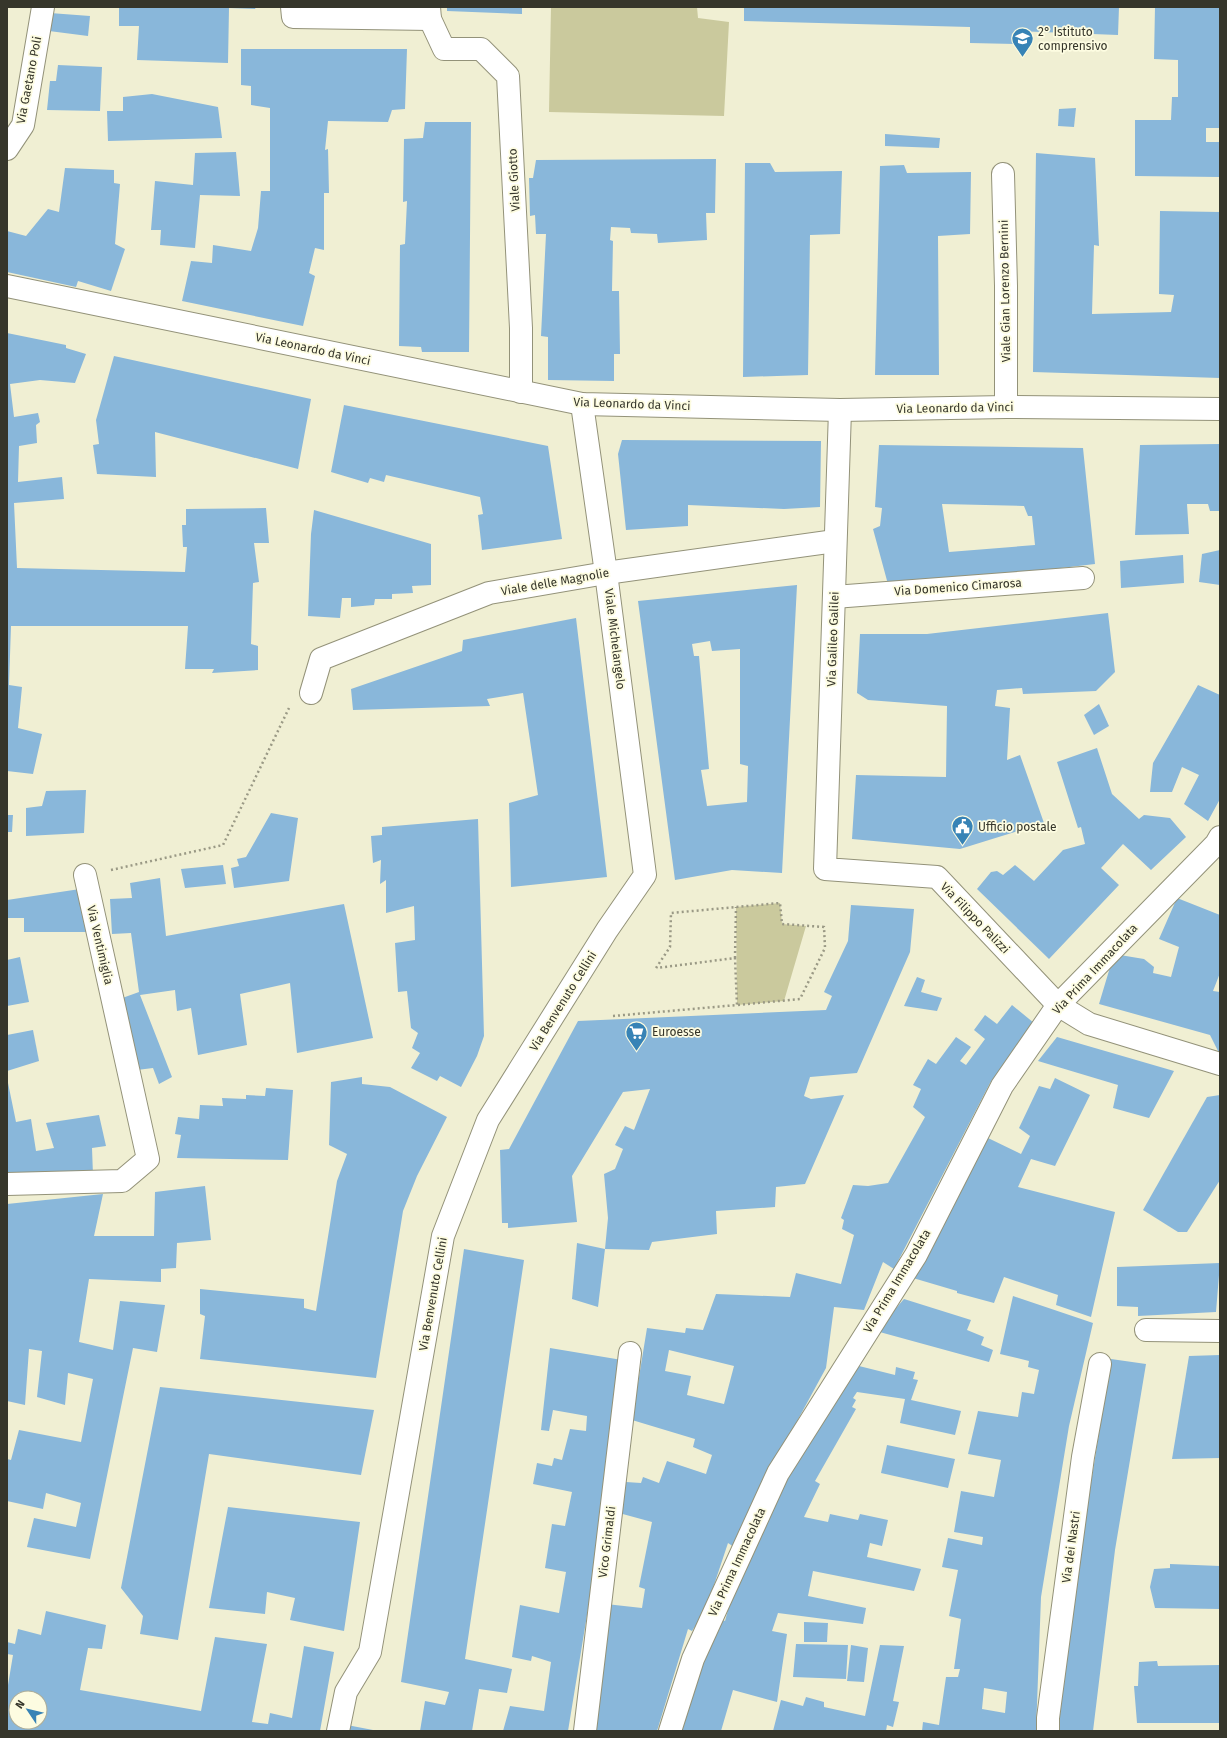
<svg xmlns="http://www.w3.org/2000/svg" width="1227" height="1738" font-family="'Fira Sans',sans-serif">
	<style>
		.green { fill: #cac99d }
		.building { fill: #89b7da; fill-rule: evenodd }
		.lines { fill: none; stroke-linecap: round; stroke-linejoin: round }
		.minor-casing { stroke: #939279; stroke-width: 24 }
		.path { stroke: #9a9985; stroke-width: 2.5; stroke-dasharray: 2 3; stroke-linecap: butt }
		.minor { stroke: #fff; stroke-width: 22 }
		.labels { text-anchor: middle; dominant-baseline: central; stroke-width: 3.5; stroke-linejoin: round; paint-order: stroke }
		.poi-label { font-size: 12px; fill: #36362b; stroke: #fdfce1; text-anchor: start }
		.street-label { font-size: 12px; fill: #36362b; stroke: #fdfce1 }
	</style>
	<rect width="100%" height="100%" fill="#f0efd3"/>
	<g class="green">
		<path d="M551,7H697L698,18L729,22L724,116L549,112Z"/>
		<path d="M780,903L782,924L806,926L784,1001L737,1005L736,907Z"/>
	</g>
	<g class="building">
		<path d="M119,7H256L255,9L229,8L228,63L137,60L139,26H119Z"/>
		<path d="M447,7H522V14L447,11Z"/>
		<path d="M744,7H1119L1118,35L1016,31L1015,44L970,43V27L744,21Z"/>
		<path d="M1155,7H1220V128H1206V142H1219V177L1135,176V120H1171L1172,97H1178V60L1154,59Z"/>
		<path d="M50,13L90,16L88,36L49,31Z"/>
		<path d="M241,49H407L405,109L392,110L388,122L328,121L325,150L328,149L329,193H324V250L315,248L309,273L315,276L303,326L182,301L191,261L212,263L213,245L251,251L258,228L261,191H270V108L251,105V86L241,85Z"/>
		<path d="M58,65L102,67L100,111L47,110L50,81H56Z"/>
		<path d="M152,94L218,107L222,138L108,141L107,111H123V97Z"/>
		<path d="M1076,108L1074,127L1058,126L1059,109Z"/>
		<path d="M425,122H471L469,352H422L421,347L399,346L400,245L405,244L407,201L403,202L404,139L423,138Z"/>
		<path d="M885,134L940,138L939,148L885,146Z"/>
		<path d="M236,152L240,196L200,195L195,248L160,245L161,230H151L155,181L193,185L195,153Z"/>
		<path d="M1036,153L1095,158L1099,246L1094,245L1092,314L1171,312L1174,295L1159,294L1160,211L1220,212V378L1033,372Z"/>
		<path d="M716,159L715,213H706L707,240L658,243L657,234L631,233L630,228L611,227L610,240L613,241L612,291H619L620,354H614V381L548,380V337L541,336L546,234H536L535,215L530,216L529,178H533L536,160Z"/>
		<path d="M745,163H770L775,172L842,171L840,234L810,235L808,375L743,377Z"/>
		<path d="M904,165L907,173L971,172L970,234L938,236L939,375H875L880,166Z"/>
		<path d="M65,168L114,170V183L120,184L115,244L125,249L111,291L78,281L76,287L7,272V231L26,236L48,209L59,212Z"/>
		<path d="M7,333L66,345V348L86,354L75,383L40,380L10,384L14,417L38,413L40,422L36,425L37,443L19,446L18,482L62,477L64,499L14,503L17,568L185,572L187,547H183L182,525H186V509L266,508L269,543H254L259,582L253,583L251,644L258,646V670L212,673L214,669H185L188,626H11L9,685L22,687L18,728L42,734L33,774L7,771Z"/>
		<path d="M114,356L311,399L298,469L155,432L156,477L97,474L93,445L99,444L96,420Z"/>
		<path d="M344,405L548,446L562,539L482,550L478,515L483,514L480,497L386,475L384,482L370,478L368,483L331,472Z"/>
		<path d="M622,440L821,441L820,507L784,509L688,505V526L626,530L618,454Z"/>
		<path d="M1220,444V511H1210L1208,504H1187L1189,534L1135,535L1140,445Z"/>
		<path d="M879,445L1083,448L1095,564L889,588L873,529L880,526L882,508L875,507ZM942,504L1024,506L1028,516H1032L1035,545L949,552Z"/>
		<path d="M314,510L431,544V585L412,586L413,593L392,594V599H375L374,605L351,607V598H342L340,618L308,616L311,534Z"/>
		<path d="M1220,550V585L1199,582L1202,554Z"/>
		<path d="M1183,555L1184,583L1121,588L1120,561Z"/>
		<path d="M797,585L782,873L732,870L675,880L638,601ZM710,641L712,651L740,649V764L748,766L747,802L707,806L701,770L709,769L699,656H694L692,644Z"/>
		<path d="M1108,613L1115,672L1096,691L1023,694L1022,688L997,690L995,706L1010,708L1007,760L1020,755L1044,823L960,849L852,839L856,775L946,777L947,706L868,700L857,693L860,634H927Z"/>
		<path d="M576,618L607,877L511,887L509,803L538,795L523,693L487,699L490,706L353,710L351,689L462,651L463,640Z"/>
		<path d="M1198,685L1220,695V799L1208,821L1184,804L1199,775L1182,767L1172,792H1150L1153,763Z"/>
		<path d="M1099,704L1109,726L1094,735L1084,715Z"/>
		<path d="M1097,748L1112,794L1139,819L1144,815L1170,818L1186,837L1151,870L1123,844L1101,868L1119,885L1049,959L977,889L991,872L997,871L1003,875L1015,865L1034,881L1063,850L1085,844L1081,827L1078,828L1057,762Z"/>
		<path d="M86,790L84,833L26,836V808L42,806L46,791Z"/>
		<path d="M271,813L298,818L289,881L234,888L231,868L239,866L237,859L246,857Z"/>
		<path d="M7,815H13L12,832H7Z"/>
		<path d="M478,819L484,1036L477,1056L461,1087L440,1076L437,1081L411,1068L420,1053L412,1048L418,1033L411,1028L407,991L398,992L395,943L415,940L414,906L386,913V880L380,884L381,860L373,863L371,836L382,835V827Z"/>
		<path d="M223,865L226,884L185,888L181,869Z"/>
		<path d="M160,878L166,936L344,904L373,1038L297,1053L290,983L240,994L247,1045L198,1055L191,1008L177,1011L175,990L140,995L172,1077L159,1084L153,1068L137,1070L114,1001L139,992L131,933L112,934L110,899L132,898L130,883Z"/>
		<path d="M80,889L89,932H24V918H7V900Z"/>
		<path d="M1177,898L1220,915V973L1213,991L1220,992V1051H1218L1210,1035L1099,1004L1114,954L1144,959L1154,967L1153,973L1171,977L1179,947L1159,939Z"/>
		<path d="M851,905L914,909L910,952L857,1073L810,1077L804,1096L811,1099L844,1095L805,1184L776,1187L775,1207L716,1211L717,1234L652,1242L649,1250L605,1249L608,1218L604,1174L615,1169L623,1149L615,1145L625,1126L634,1130L650,1089L623,1092L572,1176L577,1222L508,1228V1223H502L500,1150L509,1149L578,1021L826,1010L832,996L824,992L848,941Z"/>
		<path d="M20,957L29,1002L7,1006V960Z"/>
		<path d="M917,977L925,980L921,992L942,998L937,1011L904,1006Z"/>
		<path d="M1012,1005L1034,1023L990,1083L894,1269L883,1262L864,1310L834,1307L826,1368L771,1469L734,1547L728,1543L706,1609L692,1631L688,1629L657,1731H584L606,1604L642,1608L645,1589L639,1587L652,1522L619,1513L626,1482L641,1483L643,1477L659,1483L667,1461L706,1474L712,1455L693,1447L695,1439L632,1420L647,1328L685,1333L686,1328L703,1330L716,1294L790,1297L796,1273L841,1284L854,1235L842,1229L844,1220L841,1218L853,1185L868,1186L888,1183L925,1117L913,1107L921,1089L913,1085L928,1059L936,1064L956,1037L971,1047L960,1061L966,1065L985,1039L974,1030L985,1015L997,1024ZM669,1350L734,1366L724,1404L687,1395L691,1376L665,1371Z"/>
		<path d="M33,1030L39,1061L7,1071V1035Z"/>
		<path d="M1057,1037L1174,1071L1149,1118L1113,1108L1118,1085L1038,1061Z"/>
		<path d="M362,1077V1084L390,1087L447,1117L417,1176L403,1211L376,1378L200,1359L205,1316L200,1314V1289L304,1299V1308L316,1311L337,1181L347,1154L329,1145L331,1082Z"/>
		<path d="M7,1078L16,1122L31,1119L36,1151L54,1148L46,1123L99,1115L106,1146L92,1148L93,1175L7,1178Z"/>
		<path d="M1055,1078L1090,1095L1055,1166L1031,1159L1018,1187L1115,1212L1091,1317L1056,1305L1058,1295L1004,1277L994,1303L957,1293V1291L913,1278L947,1208L988,1138L1021,1154L1030,1136L1019,1128L1039,1086L1050,1089Z"/>
		<path d="M266,1088L293,1090L288,1160L177,1158L181,1135L175,1134L178,1117L199,1119L200,1105L223,1106L222,1098L246,1099V1095L265,1096Z"/>
		<path d="M1220,1095V1180L1187,1232H1178L1143,1210L1207,1097Z"/>
		<path d="M205,1186L211,1240L177,1243L176,1268L161,1269V1282L89,1279L79,1342L113,1350L120,1301L165,1305L157,1352L133,1348L90,1559L27,1547L34,1518L76,1527L81,1503L46,1493L43,1509L7,1501V1459L11,1460L19,1430L81,1442L93,1379L68,1373L65,1405L37,1397L42,1351L29,1349L25,1405L7,1401V1204L103,1194L94,1236H154L155,1192Z"/>
		<path d="M577,1243L605,1249L598,1307L572,1299Z"/>
		<path d="M464,1249L524,1260L465,1659L512,1669L507,1693L479,1689L472,1731H420L425,1701L445,1705L449,1692L401,1682Z"/>
		<path d="M1220,1263L1216,1312L1138,1316V1307L1117,1306V1267Z"/>
		<path d="M1013,1296L1093,1323L1069,1426L1041,1597L1036,1731H922L923,1722L939,1725L946,1677H958L960,1669H954L961,1619L949,1616L958,1570L942,1567L948,1538L982,1545L983,1537L954,1532L961,1491L994,1497L1001,1460L968,1454L978,1411L1018,1417L1022,1392L1034,1394L1039,1370L1028,1367L1029,1361L1000,1354ZM984,1688L1007,1692L1005,1713L982,1709Z"/>
		<path d="M904,1299L971,1320L967,1330L984,1337L981,1345L993,1350L989,1362L876,1331Z"/>
		<path d="M550,1348L622,1360L597,1554L568,1731H503L510,1706L544,1711L551,1662L532,1656L531,1661L512,1657L520,1605L559,1613L566,1572L545,1568L552,1524L565,1526L572,1492L533,1484L537,1463L552,1466L554,1458L562,1460L570,1429L586,1431L587,1416L553,1410L549,1431L541,1430Z"/>
		<path d="M1220,1355V1458L1172,1459L1189,1356Z"/>
		<path d="M1111,1359L1146,1364L1115,1550L1093,1731H1058L1079,1557Z"/>
		<path d="M851,1364L895,1375L896,1367L915,1372L913,1379L918,1380L911,1400L961,1411L955,1435L900,1423L905,1399L857,1392L853,1398L856,1400L852,1407L856,1409L815,1481L820,1484L804,1517L828,1522L830,1514L858,1520L860,1514L888,1520L882,1546L870,1543L867,1557L921,1569L914,1591L813,1571L808,1596L866,1608L863,1624L778,1613L772,1631L787,1634L777,1702L733,1690L721,1731H676L719,1618L725,1621L736,1581L788,1469Z"/>
		<path d="M160,1387L374,1410L361,1475L209,1454L178,1640L140,1634L143,1616L121,1588Z"/>
		<path d="M887,1445L955,1459L948,1488L881,1473Z"/>
		<path d="M228,1507L360,1522L344,1631L290,1620L295,1598L267,1592L265,1614L209,1608Z"/>
		<path d="M1170,1564L1220,1566V1609L1155,1608L1150,1587L1154,1569L1170,1568Z"/>
		<path d="M46,1611L106,1625L102,1649L88,1648L80,1690L201,1711L215,1637L267,1644L252,1722L268,1724L270,1713L292,1718L304,1646L334,1652L320,1731L7,1730V1691L13,1655L7,1654V1642L15,1644L18,1629L41,1635ZM16,1698H40V1722H16Z"/>
		<path d="M804,1622L828,1623L827,1642H804Z"/>
		<path d="M796,1644L848,1645L846,1679L793,1677Z"/>
		<path d="M851,1645L868,1648L864,1682L847,1681Z"/>
		<path d="M880,1645L904,1646L893,1701L899,1702L893,1727L887,1725L886,1731H773L781,1700L803,1706L806,1697L824,1702V1707L865,1716Z"/>
		<path d="M1157,1661L1158,1666L1220,1665V1723H1137L1134,1686H1138L1139,1662Z"/>
		<path d="M347,1725L373,1730V1731H345Z"/>
	</g>
	<g class="lines">
		<defs>
			<g id="minor">
				<path d="M292,7L293,17L430,19"/>
				<path d="M429,7L430,19L444,49H481L508,76L521,328V392"/>
				<path d="M7,149L23,125L43,7"/>
				<path d="M1003,174L1006,286V407"/>
				<path d="M7,286L582,404L840,410L1006,407L1220,409"/>
				<path d="M840,410L825,869L937,877L1058,1005L1089,1024L1220,1064"/>
				<path d="M834,597L1083,578"/>
				<path d="M311,693L321,659L489,593L606,573L835,541"/>
				<path d="M7,1184L122,1181L148,1159L85,875"/>
				<path d="M1146,1330L1220,1331"/>
				<path d="M338,1731L346,1692L370,1652L443,1236L488,1120L607,930L645,875L606,573L582,404"/>
				<path d="M585,1731L630,1353"/>
				<path d="M670,1731L693,1659L778,1473L916,1255L1002,1086L1058,1005L1216,844L1220,837"/>
				<path d="M1048,1731V1718L1083,1457L1100,1364"/>
			</g>
		</defs>
		<use href="#minor" class="minor-casing"/>
		<g class="path">
			<path d="M111,870L223,845L289,708"/>
			<path d="M735,958L736,907"/>
			<path d="M656,968L670,947L671,913L780,903L782,924L824,927L825,948L800,999L737,1005"/>
			<path d="M613,1016L737,1005L735,958L657,968"/>
		</g>
		<use href="#minor" class="minor"/>
	</g>
	<defs>
		<symbol id="school-pin" viewBox="-11 -11 22 30"><path d="M0 17L-7.5 6A9.5 9.5 0 1 1 7.5 6Z" fill="#3783b6" stroke="#fdfce1"/><path d="M0-5L7-2L0 1L-7-2ZM-4 1L0 2.5L4 1V4Q0 6-4 4Z" fill="#fff"/></symbol>
		<symbol id="civic-pin" viewBox="-11 -11 22 30"><path d="M0 17L-7.5 6A9.5 9.5 0 1 1 7.5 6Z" fill="#3783b6" stroke="#fdfce1"/><path d="M-.6-6.5H3V-4.5H.6V-3L4-1V1h2V6H-6V1h2V-1L-.6-3ZM-1.2 2.5V6h2.4V2.5Z" fill="#fff"/></symbol>
		<symbol id="supermarket-pin" viewBox="-11 -11 22 30"><path d="M0 17L-7.5 6A9.5 9.5 0 1 1 7.5 6Z" fill="#3783b6" stroke="#fdfce1"/><path d="M-6-5.5h2.5l.6 2H6L4.5 2H-2.5L-4.4-4H-6ZM-1.5 3.2a1.3 1.3 0 1 0 .1 0ZM3 3.2a1.3 1.3 0 1 0 .1 0Z" fill="#fff"/></symbol>
	</defs>
	<g fill-rule="evenodd">
		<use href="#school-pin" x="1010" y="26" width="25" height="34"/>
		<use href="#civic-pin" x="950" y="814" width="25" height="34"/>
		<use href="#supermarket-pin" x="624" y="1020" width="25" height="34"/>
	</g>
	<g class="labels">
		<g class="poi-label">
			<text x="1038" y="32">2° Istituto<tspan x="1038" dy="14">comprensivo</tspan></text>
			<text x="978" y="827">Ufficio postale</text>
			<text x="652" y="1032">Euroesse</text>
		</g>
		<g class="street-label">
			<text transform="translate(29 80) rotate(-79)">Via Gaetano Poli</text>
			<text transform="translate(514 180) rotate(-93)">Viale Giotto</text>
			<text transform="translate(1005 291) rotate(-91)">Viale Gian Lorenzo Bernini</text>
			<text transform="translate(313 349) rotate(12)">Via Leonardo da Vinci</text>
			<text transform="translate(632 404) rotate(2)">Via Leonardo da Vinci</text>
			<text transform="translate(955 408) rotate(-1)">Via Leonardo da Vinci</text>
			<text transform="translate(555 582) rotate(-10)">Viale delle Magnolie</text>
			<text transform="translate(958 587) rotate(-4)">Via Domenico Cimarosa</text>
			<text transform="translate(615 639) rotate(83)">Viale Michelangelo</text>
			<text transform="translate(833 639) rotate(-88)">Via Galileo Galilei</text>
			<text transform="translate(975 918) rotate(46)">Via Filippo Palizzi</text>
			<text transform="translate(100 945) rotate(77)">Via Ventimiglia</text>
			<text transform="translate(1095 969) rotate(-47)">Via Prima Immacolata</text>
			<text transform="translate(563 1001) rotate(-58)">Via Benvenuto Cellini</text>
			<text transform="translate(897 1281) rotate(-59)">Via Prima Immacolata</text>
			<text transform="translate(433 1294) rotate(-80)">Via Benvenuto Cellini</text>
			<text transform="translate(607 1542) rotate(-83)">Vico Grimaldi</text>
			<text transform="translate(1071 1547) rotate(-82)">Via dei Nastri</text>
			<text transform="translate(737 1562) rotate(-65)">Via Prima Immacolata</text>
		</g>
	</g>
	<rect width="1227" height="1738" fill="none" stroke="#36362b" stroke-width="16"/>
	<g transform="translate(28 1710) rotate(305)"><circle r="19" fill="#fdfce1" stroke="#adad98"/>
	<path d="M0-3L7 15L0 10L-7 15Z" fill="#3783b6"/>
	<text y="-6" font-size="11" font-weight="bold" text-anchor="middle" fill="#36362b">N</text>
	</g>
</svg>
